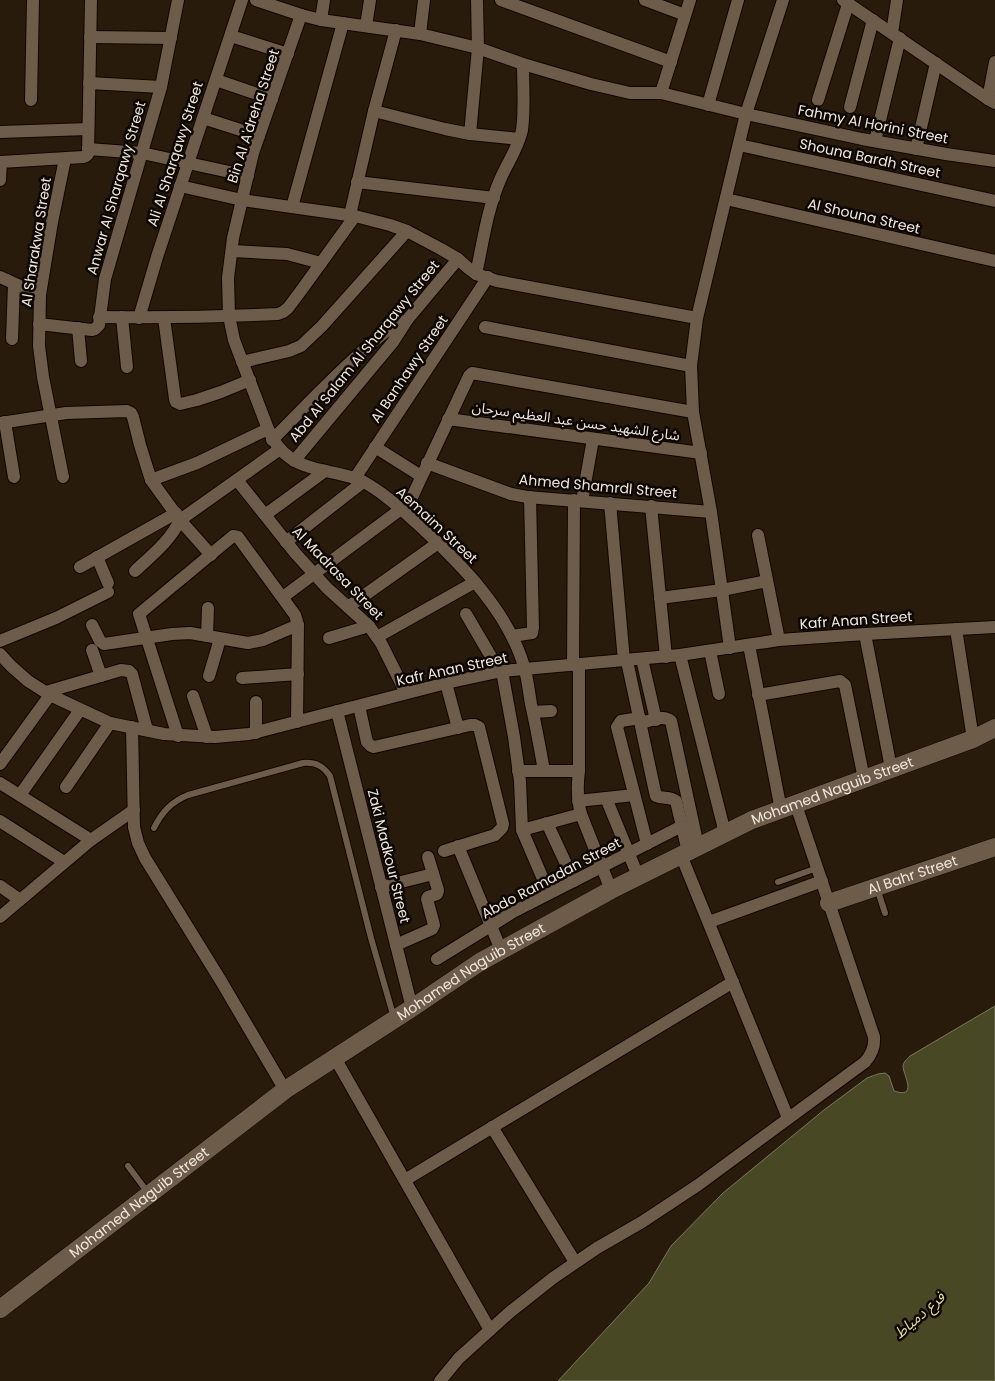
<svg xmlns="http://www.w3.org/2000/svg" width="995" height="1381" font-family="Poppins,'Noto Sans Arabic',sans-serif">
	<style>
		.water { fill: #494825; stroke: #7b785c }
		.lines { fill: none; stroke-linecap: round; stroke-linejoin: round }
		.lane-casing { stroke: #110500; stroke-width: 8 }
		.street-casing { stroke: #110500; stroke-width: 14 }
		.secondary-casing { stroke: #110500; stroke-width: 19 }
		.lane { stroke: #6d5c4a; stroke-width: 6 }
		.street { stroke: #6d5c4a; stroke-width: 12 }
		.secondary { stroke: #6d5c4a; stroke-width: 18 }
		.labels { text-anchor: middle; dominant-baseline: central; stroke-width: 5; stroke-linejoin: round; paint-order: stroke }
		.street-label { font-size: 14px; fill: #f1e7dd; stroke: #0d0703 }
		.water-label { font-size: 15px; font-style: italic; fill: #dddb9c; stroke: #0d0703 }
	</style>
	<rect width="100%" height="100%" fill="#291b0b"/>
	<path class="water" d="M995,1006V1381H558L649,1283L671,1246L723,1193L824,1110L867,1078L878,1074L885,1073L889,1076L894,1091C918,1099 904,1076 903,1067C903,1062 907,1059 910,1056Z"/>
	<g class="lines">
		<defs>
			<g id="lane">
				<path d="M154,828C162,812 171,802 188,795L303,763C316,762 323,766 330,776L371,938L394,1018"/>
				<path d="M778,882L817,868"/>
				<path d="M877,888L885,913"/>
				<path d="M128,1166L149,1194"/>
			</g>
			<g id="street">
				<path d="M256,0L301,15L321,20L420,34L478,48L523,64L591,84L630,93H661L746,114L862,139L946,154L995,161"/>
				<path d="M501,0L671,62"/>
				<path d="M645,0L685,15"/>
				<path d="M843,0L988,99L995,103"/>
				<path d="M301,15L253,153L233,238L228,278L229,316L234,340L268,429C279,456 298,466 326,471C338,474 351,476 362,481C383,492 402,510 419,525C461,564 510,613 525,670C528,681 529,693 531,704C536,726 540,748 544,771"/>
				<path d="M321,20L324,0"/>
				<path d="M366,26L370,0"/>
				<path d="M892,33L897,0"/>
				<path d="M420,34L424,0"/>
				<path d="M231,36L288,54"/>
				<path d="M90,37L171,38"/>
				<path d="M216,80L272,99"/>
				<path d="M89,83L161,87"/>
				<path d="M661,93L690,0"/>
				<path d="M988,99L995,62"/>
				<path d="M31,100L33,0"/>
				<path d="M818,100L848,4"/>
				<path d="M708,105L738,0"/>
				<path d="M850,107L873,20"/>
				<path d="M374,111L445,129L470,134L519,139"/>
				<path d="M203,118L259,136"/>
				<path d="M0,132L88,129"/>
				<path d="M470,134L478,48L477,0"/>
				<path d="M875,141L900,38"/>
				<path d="M739,145L995,201"/>
				<path d="M88,149L142,153L248,176"/>
				<path d="M916,149L936,63"/>
				<path d="M0,162L83,157L86,156L88,154L91,0"/>
				<path d="M0,180L1,162"/>
				<path d="M357,182L494,198"/>
				<path d="M180,186L242,200L355,216L390,225L407,231L441,249L458,259L468,268L476,274L497,281L697,318"/>
				<path d="M726,199L995,261"/>
				<path d="M292,207L343,23"/>
				<path d="M350,215L374,111L396,30"/>
				<path d="M232,251L287,254L321,263"/>
				<path d="M476,274C483,242 487,210 500,180C507,163 518,149 522,130C525,109 523,86 523,64"/>
				<path d="M0,277L40,295"/>
				<path d="M99,317C159,318 218,317 278,314L283,312L288,308L300,292L355,216"/>
				<path d="M122,317L127,367"/>
				<path d="M139,318L157,257L242,0"/>
				<path d="M164,318L175,399L176,402L180,404L197,400L221,392L250,380"/>
				<path d="M39,324L92,330L95,329L99,325L105,279L161,87L178,0"/>
				<path d="M485,327L691,366"/>
				<path d="M78,328L81,361"/>
				<path d="M12,339L14,284"/>
				<path d="M242,362L289,351L301,346L322,326L407,231"/>
				<path d="M448,419L701,453"/>
				<path d="M5,422L14,477"/>
				<path d="M0,423L66,413L127,411L131,413L133,417L140,445L151,480L180,520L211,555"/>
				<path d="M272,440C305,407 336,373 372,343C383,334 393,324 407,320"/>
				<path d="M375,447L421,476"/>
				<path d="M294,461L393,342L407,320L458,259"/>
				<path d="M427,463L511,494L527,497L711,512"/>
				<path d="M63,477L43,377L39,346L40,295L52,222L65,159"/>
				<path d="M355,478L488,277"/>
				<path d="M151,480L197,463L268,429"/>
				<path d="M237,480L296,554L327,588L369,626L381,643L406,693"/>
				<path d="M582,501L593,439"/>
				<path d="M610,503L624,661"/>
				<path d="M651,506L666,657"/>
				<path d="M405,512L469,376L472,373L693,412"/>
				<path d="M265,515L325,471"/>
				<path d="M758,535L779,640"/>
				<path d="M286,542L363,482"/>
				<path d="M97,557L108,583"/>
				<path d="M80,567L176,513"/>
				<path d="M135,571C152,555 170,541 180,520L280,449"/>
				<path d="M283,597L401,509"/>
				<path d="M660,598L722,590L767,581"/>
				<path d="M348,607L438,543"/>
				<path d="M466,614L500,672"/>
				<path d="M92,625L100,641L104,644L172,634L190,633L248,643L263,640L298,625"/>
				<path d="M956,629L973,739"/>
				<path d="M865,634L891,768"/>
				<path d="M207,636L208,608"/>
				<path d="M512,636L532,633L533,628L530,497"/>
				<path d="M377,637L475,582"/>
				<path d="M329,638L369,626"/>
				<path d="M0,641L56,618L108,592"/>
				<path d="M749,645L781,810"/>
				<path d="M730,648L711,512L693,412L691,366L697,318L746,114L783,0"/>
				<path d="M92,650L101,676"/>
				<path d="M710,651L719,694"/>
				<path d="M0,654L11,666L28,681L50,695L110,723L164,734L215,737L249,734L446,683L502,671L680,655L779,640L865,634L995,627"/>
				<path d="M680,655L725,833"/>
				<path d="M642,659L656,720"/>
				<path d="M627,661L655,792L656,796C663,799 670,796 676,801L688,852"/>
				<path d="M573,665L574,500"/>
				<path d="M579,665V771C577,786 577,799 581,814L611,890"/>
				<path d="M502,671L514,737L520,781L522,830L549,893"/>
				<path d="M209,676L220,639"/>
				<path d="M242,678L298,674"/>
				<path d="M446,683L458,728"/>
				<path d="M46,692L121,670L129,671L132,674L147,730"/>
				<path d="M758,695L840,681L845,685L864,779"/>
				<path d="M193,696L207,737"/>
				<path d="M359,706L367,742L371,746L374,747L470,725H475L479,727L503,824L502,828L495,835L444,851"/>
				<path d="M337,711L412,1008"/>
				<path d="M533,712L551,711"/>
				<path d="M640,718L621,721L617,727L647,844"/>
				<path d="M641,723C651,721 663,714 671,721L698,846"/>
				<path d="M132,727L134,827L138,843L145,858L221,981L285,1090"/>
				<path d="M256,733V702"/>
				<path d="M178,736L139,614L233,536L238,537L295,615L298,625L297,722"/>
				<path d="M0,764L50,695"/>
				<path d="M518,771H579"/>
				<path d="M0,783L91,840"/>
				<path d="M66,787L110,723"/>
				<path d="M20,795L80,710"/>
				<path d="M606,798L638,876"/>
				<path d="M578,801L634,795"/>
				<path d="M0,821L64,862"/>
				<path d="M547,823L574,881"/>
				<path d="M522,830L581,814"/>
				<path d="M458,846L501,950"/>
				<path d="M681,855L788,1118"/>
				<path d="M0,886L20,900"/>
				<path d="M381,887L433,874"/>
				<path d="M0,917L91,840L134,810"/>
				<path d="M709,922L822,881"/>
				<path d="M396,945L432,929L434,925L427,899L428,897L437,894L438,890L428,857"/>
				<path d="M437,959L513,912L682,826"/>
				<path d="M335,1058L490,1330"/>
				<path d="M492,1127L575,1262"/>
				<path d="M405,1180L733,982"/>
				<path d="M440,1381L459,1358L469,1349L510,1312L553,1278L597,1248L642,1222L698,1185L865,1062C872,1054 875,1047 874,1037L796,805"/>
			</g>
			<g id="secondary">
				<path id="s1" d="M829,903L995,847"/>
				<path id="s2" d="M0,1309L285,1090L412,1008L480,962L611,890L752,820L973,739L995,728"/>
			</g>
		</defs>
		<use href="#lane" class="lane-casing"/>
		<use href="#street" class="street-casing"/>
		<use href="#secondary" class="secondary-casing"/>
		<use href="#lane" class="lane"/>
		<use href="#street" class="street"/>
		<use href="#secondary" class="secondary"/>
	</g>
	<g class="labels">
		<g class="street-label">
			<text transform="translate(253 116) rotate(-72)">Bin Al A'dreha Street</text>
			<text transform="translate(873 124) rotate(11)">Fahmy Al Horini Street</text>
			<text transform="translate(175 154) rotate(-72)">Ali Al Sharqawy Street</text>
			<text transform="translate(870 158) rotate(12)">Shouna Bardh Street</text>
			<text transform="translate(116 188) rotate(-74)">Anwar Al Sharqawy Street</text>
			<text transform="translate(864 216) rotate(13)">Al Shouna Street</text>
			<text transform="translate(36 242) rotate(-81)">Al Sharakwa Street</text>
			<text transform="translate(364 351) rotate(-51)">Abd Al Salam Al Sharqawy Street</text>
			<text transform="translate(409 369) rotate(-56)">Al Banhawy Street</text>
			<text transform="translate(576 421) rotate(8)">شارع الشهيد حسن عبد العظيم سرحان</text>
			<text transform="translate(598 486) rotate(5)">Ahmed Shamrdl Street</text>
			<text transform="translate(437 525) rotate(43)">Aemaim Street</text>
			<text transform="translate(338 573) rotate(46)">Al Madrasa Street</text>
			<text transform="translate(856 620) rotate(-4)">Kafr Anan Street</text>
			<text transform="translate(452 669) rotate(-12)">Kafr Anan Street</text>
			<text stroke="none"><textPath href="#s2" startOffset="985">Mohamed Naguib Street</textPath></text>
			<text transform="translate(389 856) rotate(76)">Zaki Madkour Street</text>
			<text stroke="none"><textPath href="#s1" startOffset="88">Al Bahr Street</textPath></text>
			<text transform="translate(551 878) rotate(-28)">Abdo Ramadan Street</text>
			<text stroke="none"><textPath href="#s2" startOffset="580">Mohamed Naguib Street</textPath></text>
			<text stroke="none"><textPath href="#s2" startOffset="175">Mohamed Naguib Street</textPath></text>
		</g>
		<g class="water-label">
			<text transform="translate(919 1315) rotate(-41)">فرع دمياط</text>
		</g>
	</g>
</svg>
